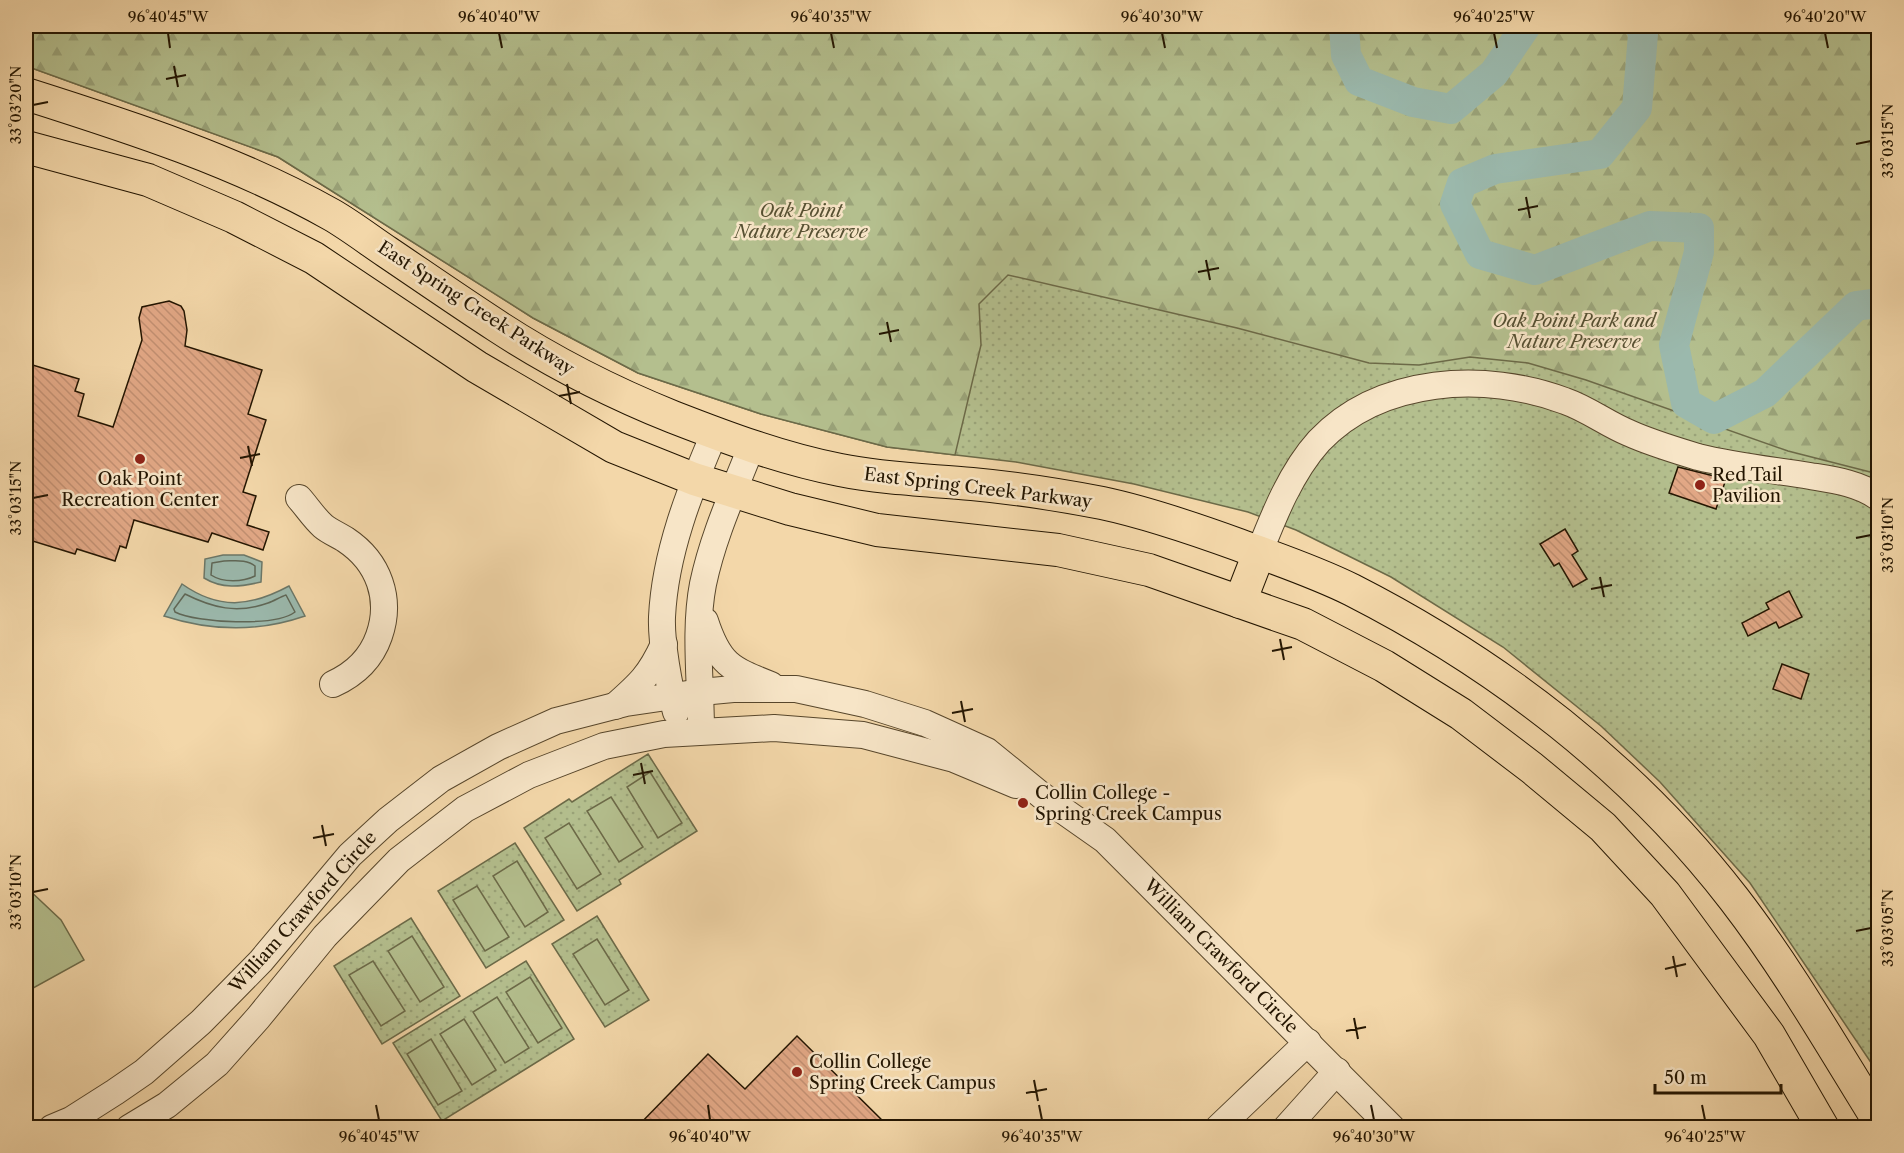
<svg xmlns="http://www.w3.org/2000/svg" width="1904" height="1153" font-family="'Libre Caslon Text',serif">
	<style>
		.grass { fill: url(#grass-dots); stroke: #6c6a48; stroke-width: 1.5 }
		.forest { fill: url(#forest-firs); stroke: #6c6a48; stroke-width: 1.5 }
		.garden { fill: #b4bf8e; stroke: #6c6a48; stroke-width: 1.5 }
		.water { fill: #9bb9ad; stroke: #6b7768; stroke-width: 1.5 }
		.lines { fill: none; stroke-linecap: round; stroke-linejoin: round }
		.shore { stroke: #5f6757; stroke-width: 1.5 }
		.river { stroke: #9bb9ad; stroke-width: 30 }
		.building { fill: url(#building-back-hatch); stroke: #231501; stroke-width: 1.5 }
		.minor-casing { stroke: #57462b; stroke-width: 28 }
		.major-casing { stroke: #231501; stroke-width: 34 }
		.minor { stroke: #f7e5c7; stroke-width: 26 }
		.major { stroke: #f3d7a9; stroke-width: 32 }
		.ticks { fill: none; stroke: #231501; stroke-width: 2 }
		.poi-dot { fill: #8f2418; stroke: #f7e5c7; stroke-width: 2 }
		.labels { text-anchor: middle; dominant-baseline: central; stroke-width: 5; stroke-linejoin: round; paint-order: stroke }
		.park-label { font-size: 18px; font-style: italic; fill: #565032; stroke: #f7e5c7 }
		.street-label { font-size: 18px; fill: #231501; stroke: #f7e5c7 }
		.poi-label { font-size: 18px; fill: #231501; stroke: #f7e5c7; text-anchor: start }
		.neatline { fill: none; stroke: #231501; stroke-width: 2 }
		.ticks-label { font-size: 15px; text-anchor: middle; fill: #231501 }
	</style>
	<defs>
		<pattern id="grass-dots" width="8" height="8" patternUnits="userSpaceOnUse" patternTransform="scale(1.5)"><rect width="8" height="8" fill="#b4bf8e"/><path d="M2 2h.1M6 6h.1" fill="none" stroke="#9aa379" stroke-width="1.8" stroke-linecap="round"/></pattern>
		<pattern id="forest-firs" width="22" height="20" patternUnits="userSpaceOnUse" patternTransform="scale(1.5)"><rect width="22" height="20" fill="#b4bf8e"/><path d="M5 1l3.5 6h-7zM16 11l3.5 6h-7z" fill="#9aa379"/></pattern>
		<pattern id="building-back-hatch" width="6" height="6" patternUnits="userSpaceOnUse" patternTransform="scale(1.5)"><rect width="6" height="6" fill="#e2a886"/><path d="M-1 5l2 2M0 0l6 6M5-1l2 2" fill="none" stroke="#c29072"/></pattern>
	</defs>
	<rect width="100%" height="100%" fill="#f3d7a9"/>
	<filter id="stains"><feTurbulence type="fractalNoise" baseFrequency=".00333" numOctaves="4"/><feColorMatrix values="0 0 0 0 .2 0 0 0 0 .09 0 0 0 0 .02 0 0 0 .5 -.17"/></filter>
	<radialGradient id="worn" r=".72"><stop offset=".6" stop-color="#630" stop-opacity="0"/><stop offset="1" stop-color="#630" stop-opacity=".3"/></radialGradient>
	<g class="grass">
		<path d="M26,26H1878V1073L1750,883L1660,782L1601,726L1503,647L1391,577L1296,530L1248,512L1134,484L1016,462L887,447L761,414L638,373L533,318L278,157L26,66Z"/>
		<path d="M648,754L697,831L619,880L621,884L577,911L524,828L569,799L572,802Z"/>
		<path d="M515,843L564,920L486,968L438,891Z"/>
		<path d="M597,916L649,1000L605,1027L552,944Z"/>
		<path d="M411,918L460,996L382,1044L334,966Z"/>
		<path d="M526,961L574,1039L442,1121L393,1043Z"/>
	</g>
	<path class="forest" d="M26,26H1878V474L1788,451L1586,380L1528,363L1470,357L1419,365L1369,363L1237,328L1008,275L979,304L981,345L955,455L887,447L761,414L638,373L533,318L278,157L26,66Z"/>
	<g class="garden">
		<path d="M650,772L682,823L658,838L627,787Z"/>
		<path d="M611,797L643,847L619,862L587,811Z"/>
		<path d="M569,823L601,874L577,889L545,838Z"/>
		<path d="M517,861L548,912L525,927L493,876Z"/>
		<path d="M477,886L509,937L485,951L453,900Z"/>
		<path d="M26,887L61,920L84,960L26,992Z"/>
		<path d="M412,936L444,987L420,1002L388,951Z"/>
		<path d="M597,939L629,990L605,1005L573,954Z"/>
		<path d="M373,961L405,1011L381,1026L349,975Z"/>
		<path d="M530,977L562,1028L538,1043L506,992Z"/>
		<path d="M497,997L529,1048L505,1063L473,1012Z"/>
		<path d="M464,1019L496,1070L472,1085L440,1034Z"/>
		<path d="M431,1039L462,1091L438,1105L407,1054Z"/>
	</g>
	<g class="water">
		<path d="M223,555H244L262,562L261,582C240,587 222,589 204,578L205,559Z"/>
		<path d="M182,584C219,610 250,607 289,586L305,616C259,632 210,631 164,616Z"/>
	</g>
	<g class="lines">
		<g class="shore">
			<path d="M224,561C235,561 247,559 255,566V576C243,582 223,583 211,575L212,563Z"/>
			<path d="M185,594C213,608 237,614 268,603C274,601 280,597 286,595L295,612C275,627 197,623 175,612L174,609Z"/>
		</g>
		<g class="river">
			<path d="M1344,26L1346,55L1359,81L1413,102L1451,109L1494,73L1526,26"/>
			<path d="M1640,26L1643,34L1637,108L1600,154L1495,169L1462,183L1455,204L1480,254L1535,270L1650,226L1699,228V252L1674,345L1686,403L1714,419L1765,393L1856,306L1878,303"/>
		</g>
	</g>
	<g class="building">
		<path d="M169,301L181,306L184,311L187,330L185,346L262,370L248,414L266,420L243,492L256,496L247,525L269,532L263,550L212,533L208,542L134,520L126,548L120,546L115,561L77,549L75,554L26,539V363L79,379L75,391L84,394L78,416L113,427L142,340L139,318L142,307Z"/>
		<path d="M1678,467L1726,479L1716,509L1669,493Z"/>
		<path d="M1565,529L1578,551L1572,555L1587,579L1573,587L1559,563L1554,566L1540,544Z"/>
		<path d="M1789,591L1802,617L1779,628L1776,622L1748,636L1742,623L1769,609L1766,603Z"/>
		<path d="M1782,664L1809,674L1801,699L1773,689Z"/>
		<path d="M797,1036L890,1128H636L708,1054L745,1089Z"/>
	</g>
	<g class="lines">
		<defs>
			<g id="minor">
				<path d="M299,498C307,507 314,518 323,526C330,532 339,535 346,540C379,562 392,599 379,636C371,659 355,674 333,684"/>
				<path d="M1259,553C1274,515 1291,472 1319,441C1380,377 1485,371 1565,401C1588,409 1607,424 1629,433C1651,443 1675,450 1698,457C1734,466 1773,470 1810,476C1834,480 1858,483 1878,497"/>
				<path d="M705,621C719,664 730,669 771,685"/>
				<path d="M615,706C640,684 650,675 664,644"/>
				<path d="M676,712C669,687 661,642 662,617C665,553 690,490 715,432"/>
				<path d="M701,731C701,684 694,630 703,584C713,536 734,491 752,445"/>
				<path d="M52,1128L71,1120L115,1092L144,1072L201,1022L261,961L350,855L388,820L441,779L498,747L556,721L626,703L701,692L733,689H796L865,704L925,723L987,751L1041,795L1105,840L1392,1128"/>
				<path d="M129,1128L167,1105L217,1064L258,1018L325,936L399,860L465,809L529,775L604,746L664,734L774,728L863,735L954,759L1016,785"/>
				<path d="M1218,1128L1308,1042"/>
				<path d="M1286,1128L1337,1071"/>
			</g>
			<g id="major">
				<path d="M26,94C130,127 236,161 332,215C351,226 369,240 387,252C424,277 460,302 497,326C552,362 611,392 673,417C727,438 783,459 840,470C884,479 928,480 972,484C1015,488 1060,495 1102,503C1149,513 1195,529 1239,545C1277,559 1316,572 1352,590C1499,665 1633,768 1734,899C1788,969 1832,1046 1878,1120"/>
				<path d="M26,147L148,180L234,217L314,258L477,367L614,447L694,479L790,509L877,530L1058,550L1149,570L1303,624L1384,666L1461,714L1532,768L1603,827L1665,894L1769,1035L1823,1128"/>
				<path d="M1240,602L1259,553"/>
			</g>
		</defs>
		<use href="#minor" class="minor-casing"/>
		<use href="#major" class="major-casing"/>
		<use href="#minor" class="minor"/>
		<use href="#major" class="major"/>
	</g>
	<path class="ticks" d="M168,33L170,48M499,33L502,48M831,33L834,48M1162,33L1165,48M1494,33L1497,48M1825,33L1828,48M174,66L178,87M166,79L186,75M33,105L48,102M1856,144L1871,141M1526,197L1530,218M1518,210L1538,206M1206,260L1210,280M1198,272L1219,268M887,322L891,342M879,334L899,330M567,384L571,404M559,396L580,392M248,446L252,466M240,458L260,454M33,498L48,495M1856,538L1871,535M1600,577L1604,597M1591,589L1612,585M1280,639L1284,660M1272,651L1292,647M961,701L965,722M952,713L973,709M641,763L645,784M633,775L653,771M322,825L326,846M313,838L334,834M33,892L48,889M1856,931L1871,928M1673,956L1677,977M1665,969L1686,964M1354,1018L1358,1039M1346,1031L1366,1027M1034,1080L1038,1101M1026,1093L1047,1089M376,1105L379,1120M708,1105L710,1120M1039,1105L1042,1120M1371,1105L1374,1120M1702,1105L1705,1120"/>
	<g class="poi-dot">
		<circle cx="140" cy="459" r="6"/>
		<circle cx="1700" cy="485" r="6"/>
		<circle cx="1023" cy="803" r="6"/>
		<circle cx="797" cy="1072" r="6"/>
	</g>
	<g class="labels">
		<g class="park-label">
			<text x="801" y="211">Oak Point<tspan x="801" dy="21">Nature Preserve</tspan></text>
			<text x="1574" y="321">Oak Point Park and<tspan x="1574" dy="21">Nature Preserve</tspan></text>
		</g>
		<g class="street-label">
			<text transform="translate(476 308) rotate(33)">East Spring Creek Parkway</text>
			<text transform="translate(978 488) rotate(7)">East Spring Creek Parkway</text>
			<text transform="translate(303 912) rotate(-48)">William Crawford Circle</text>
			<text transform="translate(1221 956) rotate(45)">William Crawford Circle</text>
		</g>
		<g class="poi-label">
			<text x="1712" y="475">Red Tail<tspan x="1712" dy="21">Pavilion</tspan></text>
			<text x="140" y="479" text-anchor="middle">Oak Point<tspan x="140" dy="21">Recreation Center</tspan></text>
			<text x="1035" y="793">Collin College -<tspan x="1035" dy="21">Spring Creek Campus</tspan></text>
			<text x="809" y="1062">Collin College<tspan x="809" dy="21">Spring Creek Campus</tspan></text>
		</g>
	</g>
	<rect width="1904" height="1153" fill="none" stroke="#f3d7a9" stroke-width="66"/>
	<path d="M1655 1084v9h126v-9" fill="none" stroke="#231501" stroke-width="3"/>
	<text x="1664" y="1084" font-size="18" fill="#231501" stroke="#f7e5c7" stroke-width="4.5" paint-order="stroke">50 m</text>
	<rect x="33" y="33" width="1838" height="1087" class="neatline"/>
	<g class="ticks-label">
		<text x="168" y="22">96°40'45"W</text>
		<text x="499" y="22">96°40'40"W</text>
		<text x="831" y="22">96°40'35"W</text>
		<text x="1162" y="22">96°40'30"W</text>
		<text x="1494" y="22">96°40'25"W</text>
		<text x="1825" y="22">96°40'20"W</text>
		<text transform="translate(16 105) rotate(-90)" y="5">33°03'20"N</text>
		<text transform="translate(1888 141) rotate(-90)" y="5">33°03'15"N</text>
		<text transform="translate(16 498) rotate(-90)" y="5">33°03'15"N</text>
		<text transform="translate(1888 535) rotate(-90)" y="5">33°03'10"N</text>
		<text transform="translate(16 892) rotate(-90)" y="5">33°03'10"N</text>
		<text transform="translate(1888 928) rotate(-90)" y="5">33°03'05"N</text>
		<text x="379" y="1142">96°40'45"W</text>
		<text x="710" y="1142">96°40'40"W</text>
		<text x="1042" y="1142">96°40'35"W</text>
		<text x="1374" y="1142">96°40'30"W</text>
		<text x="1705" y="1142">96°40'25"W</text>
	</g>
	<rect width="100%" height="100%" filter="url(#stains)"/>
	<rect width="100%" height="100%" fill="url(#worn)"/>
</svg>
